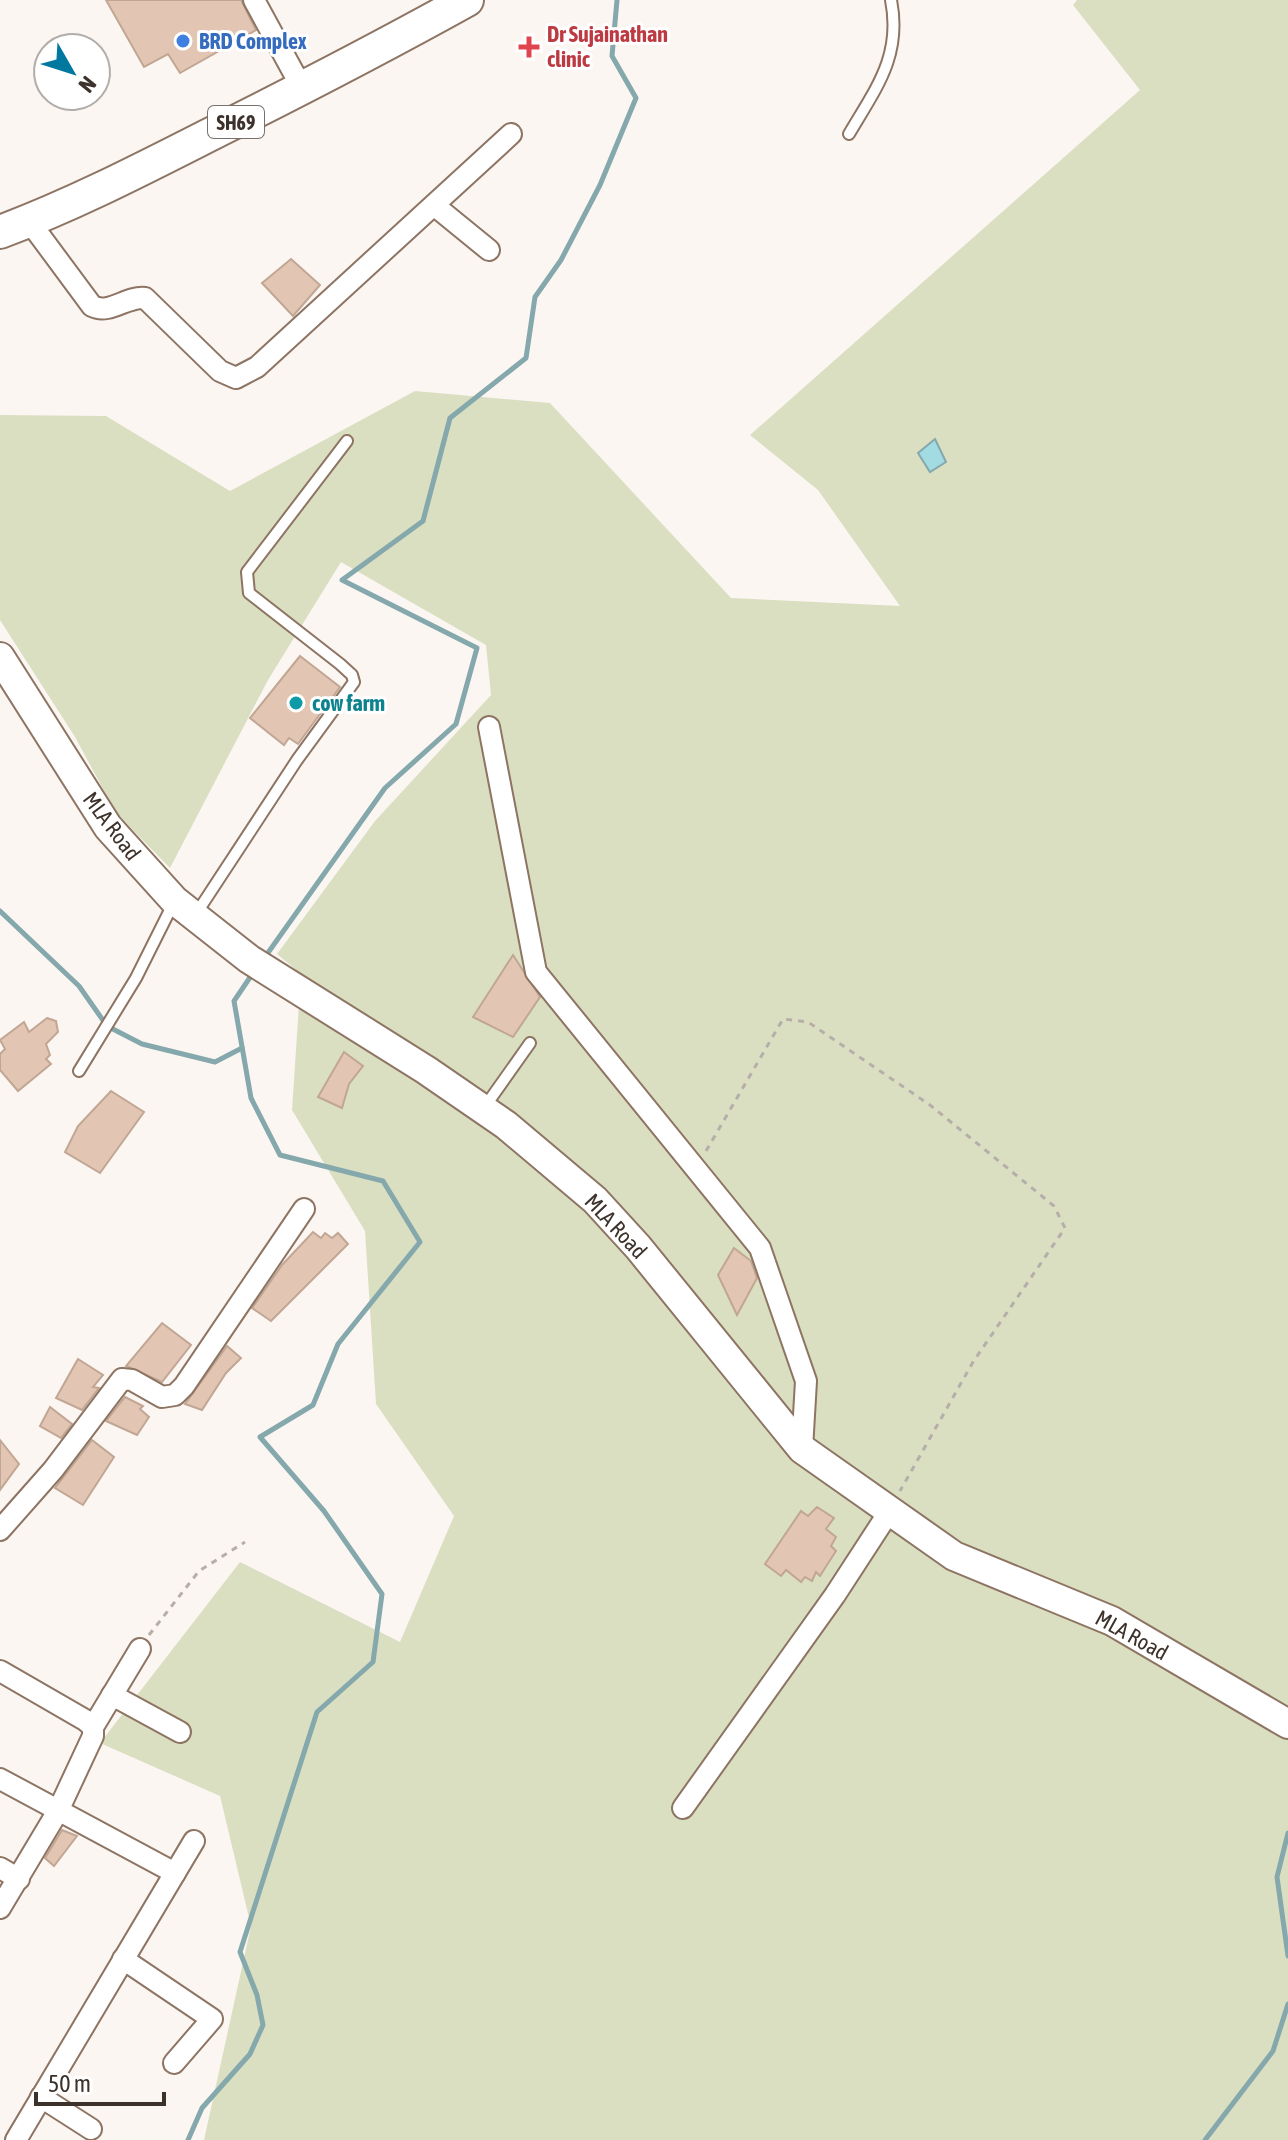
<svg xmlns="http://www.w3.org/2000/svg" width="1288" height="2140" font-family="'Asap Condensed',sans-serif">
	<style>
		.green { fill: #dbdfc1 }
		.water { fill: #a3dbe3; stroke: #84a8ac; stroke-width: 2 }
		.lines { fill: none; stroke-linecap: round; stroke-linejoin: round }
		.stream { stroke: #84a8ac; stroke-width: 5 }
		.building { fill: #e2c6b3; stroke: #c1a694; stroke-width: 2 }
		.lane-casing { stroke: #8d7463; stroke-width: 14 }
		.street-casing { stroke: #8d7463; stroke-width: 24 }
		.secondary-casing { stroke: #8d7463; stroke-width: 32 }
		.primary-casing { stroke: #8d7463; stroke-width: 36 }
		.path { stroke: #b6aea9; stroke-width: 3; stroke-dasharray: 6 6; stroke-linecap: butt }
		.lane { stroke: #fff; stroke-width: 10 }
		.street { stroke: #fff; stroke-width: 20 }
		.secondary { stroke: #fff; stroke-width: 28 }
		.primary { stroke: #fff; stroke-width: 32 }
		.shop-dot { fill: #3f7fe0; stroke: #fff; stroke-width: 3 }
		.health-dot { fill: #e0444e; stroke: #fff; stroke-width: 3 }
		.culture-dot { fill: #0f9aa8; stroke: #fff; stroke-width: 3 }
		.labels { text-anchor: middle; dominant-baseline: central; stroke-width: 6; stroke-linejoin: round; paint-order: stroke }
		.shield { fill: #fff; stroke: #77706b; stroke-width: 2 }
		.shield-label { font-size: 20px; font-weight: bold; fill: #3d322b }
		.health-label { font-size: 22px; font-weight: bold; fill: #be3a42; stroke: #fff; text-anchor: start }
		.shop-label { font-size: 22px; font-weight: bold; fill: #366cbe; stroke: #fff; text-anchor: start }
		.culture-label { font-size: 22px; font-weight: bold; fill: #0d838f; stroke: #fff; text-anchor: start }
		.street-label { font-size: 22px; fill: #3d322b; stroke: #fff }
	</style>
	<rect width="100%" height="100%" fill="#fcf6f2"/>
	<path class="green" d="M1077,0H1288V2140H204L251,1926L220,1796L100,1743L240,1562L400,1642L454,1516L376,1404L365,1231L292,1110L301,974L277,954L375,821L491,695L486,645L341,562L268,680L170,868L116,813L75,737L0,620V415L106,416L230,491L415,391L550,403L731,598L900,606L818,490L750,435L1140,90L1073,5Z"/>
	<path class="water" d="M935,439L946,462L930,472L918,453Z"/>
	<g class="lines">
		<g class="stream">
			<path d="M0,911L79,986L107,1026L142,1044L215,1062L242,1048"/>
			<path d="M265,957L385,788L456,724L477,648L342,580L423,521L450,418L526,358L535,297L561,260L600,185L636,98L612,56L617,0"/>
			<path d="M1288,1833L1277,1877L1288,1956"/>
			<path d="M188,2140L202,2108L250,2054L263,2025L257,1995L240,1952L317,1712L373,1662L382,1594L324,1511L260,1437L313,1405L338,1344L420,1242L383,1181L280,1155L251,1098L234,1001L253,973"/>
			<path d="M1205,2140L1273,2051L1288,2004"/>
		</g>
	</g>
	<g class="building">
		<path d="M106,0H241L256,30L180,73L168,54L144,67Z"/>
		<path d="M291,259L320,285L293,316L262,283Z"/>
		<path d="M300,656L340,687L298,744L289,738L284,745L250,718Z"/>
		<path d="M513,955L540,997L513,1037L473,1017Z"/>
		<path d="M47,1018L56,1021L58,1032L46,1044L50,1055L46,1059L51,1064L18,1091L0,1070V1054L5,1049L0,1040L24,1022L29,1032Z"/>
		<path d="M344,1052L363,1066L349,1084L342,1108L318,1097Z"/>
		<path d="M111,1091L144,1112L100,1173L65,1152L78,1126Z"/>
		<path d="M313,1232L321,1238L325,1233L332,1238L338,1233L348,1244L271,1321L252,1308L282,1265Z"/>
		<path d="M734,1248L751,1261L757,1278L737,1315L718,1275Z"/>
		<path d="M162,1323L191,1345L162,1382L126,1366Z"/>
		<path d="M227,1346L241,1358L226,1373L202,1410L185,1404Z"/>
		<path d="M78,1359L103,1375L93,1387L99,1388L82,1410L56,1398Z"/>
		<path d="M125,1397L143,1406L140,1409L149,1417L137,1435L106,1421Z"/>
		<path d="M50,1407L72,1424L61,1438L40,1426Z"/>
		<path d="M0,1440L19,1464L0,1490Z"/>
		<path d="M92,1440L114,1457L83,1505L55,1488Z"/>
		<path d="M817,1507L834,1518L826,1529L836,1537L831,1546L836,1551L820,1576L816,1572L812,1581L805,1577L801,1582L786,1570L781,1576L765,1564L801,1511L808,1516Z"/>
		<path d="M62,1830L77,1836L54,1866L45,1858Z"/>
	</g>
	<g class="lines">
		<defs>
			<g id="lane">
				<path d="M849,134C876,88 902,56 891,0"/>
				<path d="M196,914L297,760L354,682L352,675L340,664L249,593L247,572L347,441"/>
				<path d="M79,1071L136,978L174,902"/>
				<path d="M484,1108L530,1043"/>
			</g>
			<g id="street">
				<path d="M254,0L302,88"/>
				<path d="M435,206L489,250"/>
				<path d="M29,221L92,306C110,315 126,296 145,298L220,371L236,378L257,367L511,134"/>
				<path d="M489,727L536,972L760,1248L806,1381L802,1449"/>
				<path d="M0,1530L53,1470L122,1379L132,1380L162,1397L175,1395L184,1386L304,1209"/>
				<path d="M0,1671L85,1720L93,1727V1736L58,1811L0,1908"/>
				<path d="M112,1695L180,1732"/>
				<path d="M93,1727L140,1649"/>
				<path d="M0,1779L175,1873"/>
				<path d="M683,1808L835,1595L889,1512"/>
				<path d="M0,1868L19,1879"/>
				<path d="M123,1959L212,2019L174,2063"/>
				<path d="M41,2097L91,2129"/>
				<path d="M16,2140L194,1841"/>
			</g>
			<path id="secondary" d="M0,657L108,827L174,900L249,959L426,1070L506,1125L595,1200L638,1247L802,1449L954,1556L1112,1621L1288,1724"/>
			<path id="primary" d="M0,232C75,204 146,167 217,131C301,89 384,46 467,0"/>
		</defs>
		<use href="#lane" class="lane-casing"/>
		<use href="#street" class="street-casing"/>
		<use href="#secondary" class="secondary-casing"/>
		<use href="#primary" class="primary-casing"/>
		<g class="path">
			<path d="M706,1151L783,1019L808,1022L930,1105L1054,1206L1065,1228L973,1362L900,1491"/>
			<path d="M149,1635L199,1571L245,1542"/>
		</g>
		<use href="#lane" class="lane"/>
		<use href="#street" class="street"/>
		<use href="#secondary" class="secondary"/>
		<use href="#primary" class="primary"/>
	</g>
	<circle class="shop-dot" cx="183" cy="41" r="8"/>
	<path class="health-dot" d="M525 35h8v8h8v8h-8v8h-8v-8h-8v-8h8z"/>
	<circle class="culture-dot" cx="296" cy="703" r="8"/>
	<g class="labels">
		<rect class="shield" x="208" y="106" width="56" height="32" rx="6"/>
		<g class="shield-label">
			<text x="236" y="122">SH69</text>
		</g>
		<g class="health-label">
			<text x="547" y="34">Dr Sujainathan<tspan x="547" dy="25">clinic</tspan></text>
		</g>
		<g class="shop-label">
			<text x="199" y="41">BRD Complex</text>
		</g>
		<g class="culture-label">
			<text x="312" y="703">cow farm</text>
		</g>
		<g class="street-label">
			<text transform="translate(112 826) rotate(53)">MLA Road</text>
			<text transform="translate(616 1226) rotate(47)">MLA Road</text>
			<text transform="translate(1132 1635) rotate(29)">MLA Road</text>
		</g>
	</g>
	<g transform="translate(72 72) rotate(129)"><circle r="38" fill="#ffffff" stroke="#b1adaa" stroke-width="2"/>
	<path d="M0-6L14 30L0 20L-14 30Z" fill="#0078a0"/>
	<text y="-12" font-size="22" font-weight="bold" text-anchor="middle" fill="#3d322b">N</text>
	</g>
	<path d="M36 2092v12h128v-12" fill="none" stroke="#3d322b" stroke-width="4"/>
	<text x="48" y="2092" font-size="24" fill="#3d322b" stroke="#ffffff" stroke-width="6" paint-order="stroke">50 m</text>
</svg>
